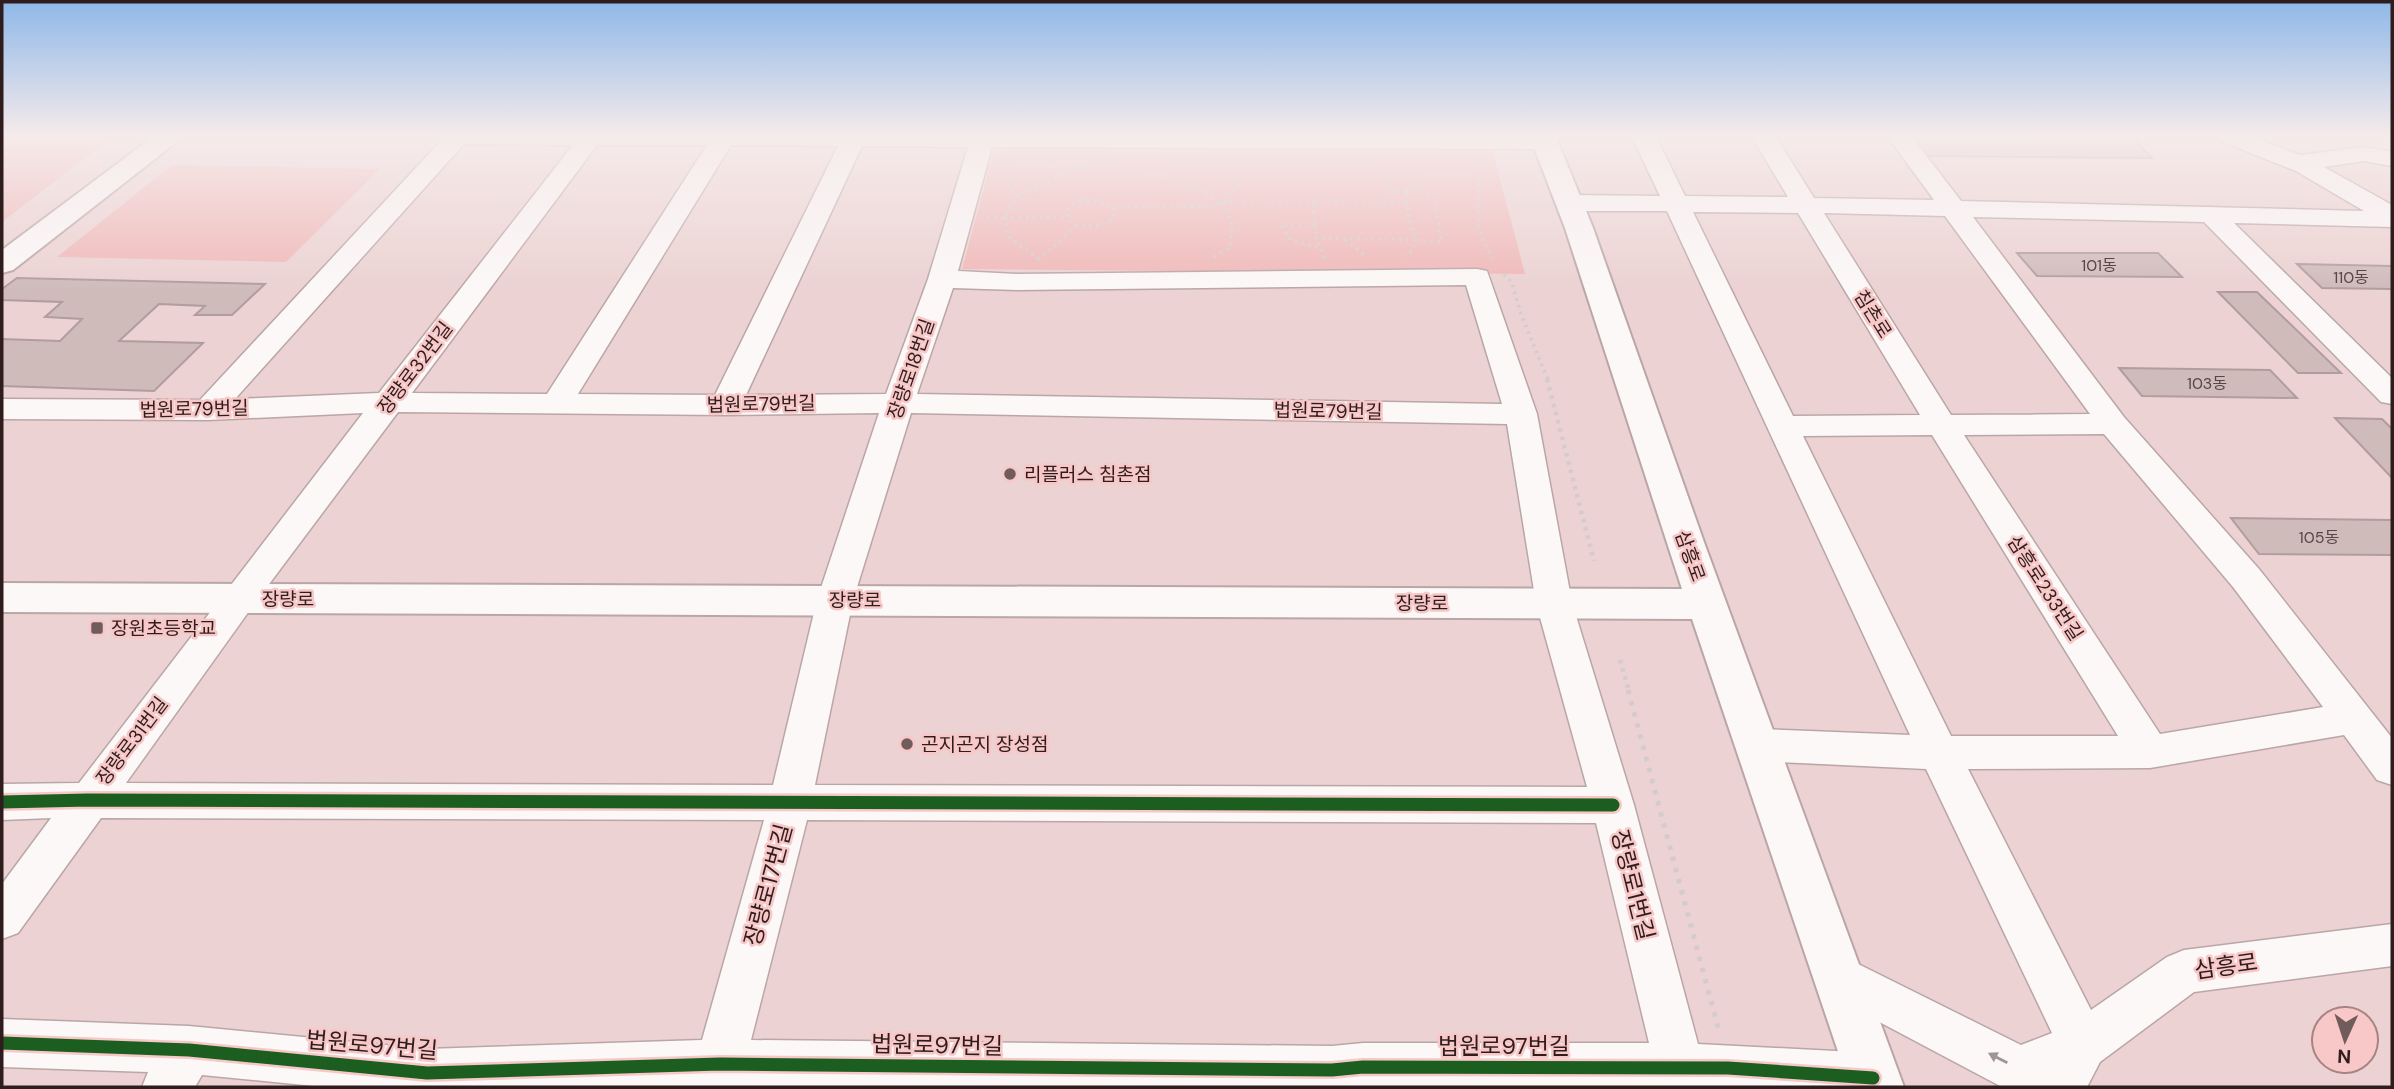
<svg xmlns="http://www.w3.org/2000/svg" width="2394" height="1089" font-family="'DM Sans','Noto Sans KR',sans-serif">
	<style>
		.green { fill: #f0b8b8 }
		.building { fill: #d0bbbb; stroke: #b19d9d; stroke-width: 2 }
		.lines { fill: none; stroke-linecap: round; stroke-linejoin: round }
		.minor-casing { stroke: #baa6a6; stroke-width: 3 }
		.major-casing { stroke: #baa6a6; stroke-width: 4 }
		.path-far2 { stroke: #d4cccc; stroke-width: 3.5; stroke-dasharray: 2.5 4.5; stroke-linecap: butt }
		.path-far1 { stroke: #d4cccc; stroke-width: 4.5; stroke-dasharray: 3.5 5; stroke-linecap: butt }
		.path { stroke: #d4cccc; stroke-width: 5; stroke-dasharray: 4.5 7; stroke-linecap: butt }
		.minor { fill: #fcf8f8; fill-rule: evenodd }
		.major { fill: #fcf8f8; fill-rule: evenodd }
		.cycleway-casing { stroke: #f7c8c7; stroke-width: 18 }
		.cycleway { stroke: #1b5e20; stroke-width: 13 }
		.oneway { fill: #a09595 }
		.poi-dot { fill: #715c5c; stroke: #f7c8c7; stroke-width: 2.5 }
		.labels { text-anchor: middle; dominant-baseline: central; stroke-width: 5; stroke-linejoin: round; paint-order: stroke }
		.number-label { font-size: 16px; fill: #584545 }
		.street-label { font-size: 19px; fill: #2f1d1d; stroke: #f7c8c7 }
		.poi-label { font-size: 19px; fill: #2f1d1d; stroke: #f7c8c7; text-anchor: start }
		.near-street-label { font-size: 23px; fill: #2f1d1d; stroke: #f7c8c7 }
	</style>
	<rect width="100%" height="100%" fill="#ecd2d2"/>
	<g class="green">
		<path d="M2,137H112L2,222Z"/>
		<path d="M1008,148L1492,149L1525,274L962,269L994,151Z"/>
		<path d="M172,165L380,169L286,262L57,257Z"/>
	</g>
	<g class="building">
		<path d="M1912,137H2131L2152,158L1927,156Z"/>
		<path d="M2017,253H2158L2182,277L2037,276Z"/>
		<path d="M2297,264L2392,266V289L2322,288Z"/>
		<path d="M17,278L265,284L232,315H195L205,306L159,304L119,341L203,343L154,391L2,386V339L60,341L82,319L45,317L62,302L2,300V289Z"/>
		<path d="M2218,292H2257L2341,373H2298Z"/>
		<path d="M2119,368L2270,370L2297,398L2142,396Z"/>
		<path d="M2335,418L2382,419L2392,429V478Z"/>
		<path d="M2231,518L2392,520V555L2259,554Z"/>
	</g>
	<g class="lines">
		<defs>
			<g id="minor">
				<path d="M432,137H1554L1557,142L1553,147L1545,149L992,147L958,271L1017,274L1477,269L1487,271L1537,414L1572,603L1634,805L1698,1044L1873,1053L1891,1061L1898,1078L1894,1087H324L202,1075L195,1087H142L148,1072L2,1067V1019L189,1026L427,1049L702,1040L764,820L101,818L18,933L2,939V884L51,818L2,820V784L79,783L363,413L208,420L2,419V399L200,400L439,143ZM464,144L573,145L379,393L235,399ZM597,145H707L547,394L412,393ZM731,145L838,146L715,395L578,394ZM862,146L968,147L928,279L886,394L746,395ZM1466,285L1502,404L917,394L953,288L1017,290ZM398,412L726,415L879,413L817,600L773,785L126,783L252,607ZM911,413L1507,424L1536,603L1587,787L815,785L853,600ZM807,820L1596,823L1649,1043H1363L1332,1046L751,1040Z"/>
				<path d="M1632,137H1656L1685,196L1788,197L1752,137H1776L1814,198L1934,200L1888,137H1912L1961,201L2364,211L2296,171L2223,142L2219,137H2253L2300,155L2364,147L2392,152V166L2364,161L2324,167L2392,205V227L2234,223L2392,378V404L2381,402L2204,222L1973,217L2124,417L2259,569L2392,738V785L2377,780L2344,735L2150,768L1968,769L2091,1010L2167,957L2184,950L2392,924V966L2194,992L2100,1062L2087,1087H2002L1819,990L1813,975L1819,960L1836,953L2021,1045L2052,1033L1926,769L1758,761L1744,757L1738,745L1744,733L1758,729L1910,735L1667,211H1570L1561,208L1557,203L1561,198L1570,195L1660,196ZM1693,212L1798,213L1920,415L1793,416ZM1824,213L1945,216L2090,414L1951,415ZM2104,434L2233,587L2323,707L2160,734L1964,435ZM1932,435L2118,736H1951L1803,436Z"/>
			</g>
			<g id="major">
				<path d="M153,137H183L13,270L2,273V250Z"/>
				<path d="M1530,137H1556L1593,228L1705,545L1904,1087H1850L1692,619L2,612V583L1682,589L1565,228Z"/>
			</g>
		</defs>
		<use href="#minor" class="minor-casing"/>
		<use href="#major" class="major-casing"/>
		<g class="path-far2">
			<path d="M1478,162L1479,230L1492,259"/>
			<path d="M1433,173L1477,175"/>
			<path d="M1406,191L1434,195L1441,242L1415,240L1408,214Z"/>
			<path d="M1406,191L1390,192L1387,172L1433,173"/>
			<path d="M1406,191L1433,173"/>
			<path d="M1017,197L1087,162"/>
			<path d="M1087,200L1114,207V218L1098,226H1077L1068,217L1069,206Z"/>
			<path d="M1314,204L1316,238"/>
			<path d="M1114,207L1214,206L1224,203L1238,185L1232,160"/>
			<path d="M987,217L1005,218L1017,197L1009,188L1008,174L1019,165C1079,169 1174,162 1219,204"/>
			<path d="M1315,224L1281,225L1291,240L1320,248"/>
			<path d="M1345,240L1366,256"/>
			<path d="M1214,257L1231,246L1232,224L1224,203H1407"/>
			<path d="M1325,258L1316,238L1415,240L1414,249L1405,256"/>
			<path d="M1039,259L1010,238L1005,218L1068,217"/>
			<path d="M1038,260L1077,226"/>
			<path d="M1504,274L1512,283L1521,314L1548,380"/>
		</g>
		<g class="path-far1">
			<path d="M1547,379L1594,561"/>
			<path d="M1620,660L1629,691"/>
		</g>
		<path class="path" d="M1628,690L1719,1031"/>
		<use href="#minor" class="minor"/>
		<use href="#major" class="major"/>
		<defs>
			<g id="cycleway">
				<path d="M2,802L88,800L1613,805"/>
				<path d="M2,1043L189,1050L427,1073L720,1064L1332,1070L1363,1067L1728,1068L1873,1078"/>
			</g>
		</defs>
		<use href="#cycleway" class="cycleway-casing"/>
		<use href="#cycleway" class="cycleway"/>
	</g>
	<defs><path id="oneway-solid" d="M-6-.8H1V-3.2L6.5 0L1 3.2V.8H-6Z" transform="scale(1.75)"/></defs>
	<use class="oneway" href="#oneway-solid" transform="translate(1998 1058) rotate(-153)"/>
	<linearGradient id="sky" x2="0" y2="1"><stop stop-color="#8eb8e8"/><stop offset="0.47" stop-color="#f6ebeb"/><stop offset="1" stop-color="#f6ebeb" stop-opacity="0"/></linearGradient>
	<rect width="2394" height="290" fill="url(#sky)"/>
	<g class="poi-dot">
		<circle cx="1010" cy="474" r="7"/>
		<rect x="90" y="621" width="14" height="14" rx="3.5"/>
		<circle cx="907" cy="744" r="7"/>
	</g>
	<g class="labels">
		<g class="number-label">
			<text x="2099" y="265">101동</text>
			<text x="2351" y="277">110동</text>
			<text x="2207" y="383">103동</text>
			<text x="2319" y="537">105동</text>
		</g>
		<g class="street-label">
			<text transform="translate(1873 314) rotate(58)">침촌로</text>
			<text transform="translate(415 368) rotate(-53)">장량로32번길</text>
			<text transform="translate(911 369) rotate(-71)">장량로18번길</text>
			<text transform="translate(761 404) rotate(-1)">법원로79번길</text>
			<text transform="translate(194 409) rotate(-1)">법원로79번길</text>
			<text transform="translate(1328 411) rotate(1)">법원로79번길</text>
			<text transform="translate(1690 556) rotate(70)">삼흥로</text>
			<text transform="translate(2045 588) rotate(57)">삼흥로233번길</text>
			<text x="288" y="599">장량로</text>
			<text x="855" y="600">장량로</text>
			<text x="1422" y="603">장량로</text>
			<text transform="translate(132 741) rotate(-53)">장량로31번길</text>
		</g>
		<g class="poi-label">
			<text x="1024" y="474">리플러스 침촌점</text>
			<text x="111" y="628">장원초등학교</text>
			<text x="921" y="744">곤지곤지 장성점</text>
		</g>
		<g class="near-street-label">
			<text transform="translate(768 885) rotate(-75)">장량로17번길</text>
			<text transform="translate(1633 885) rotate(76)">장량로1번길</text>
			<text transform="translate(2226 966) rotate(-8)">삼흥로</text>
			<text transform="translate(372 1045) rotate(5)">법원로97번길</text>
			<text transform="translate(937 1045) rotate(1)">법원로97번길</text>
			<text x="1504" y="1046">법원로97번길</text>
		</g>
	</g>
	<rect width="2394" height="1089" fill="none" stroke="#2f1d1d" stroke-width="7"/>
	<g transform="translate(2345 1040) rotate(183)"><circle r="33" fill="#f7c8c7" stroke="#a78483" stroke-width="2"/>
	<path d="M0-5L12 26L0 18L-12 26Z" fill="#715c5c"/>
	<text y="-10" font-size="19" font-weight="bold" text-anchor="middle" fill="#2f1d1d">N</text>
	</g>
</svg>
